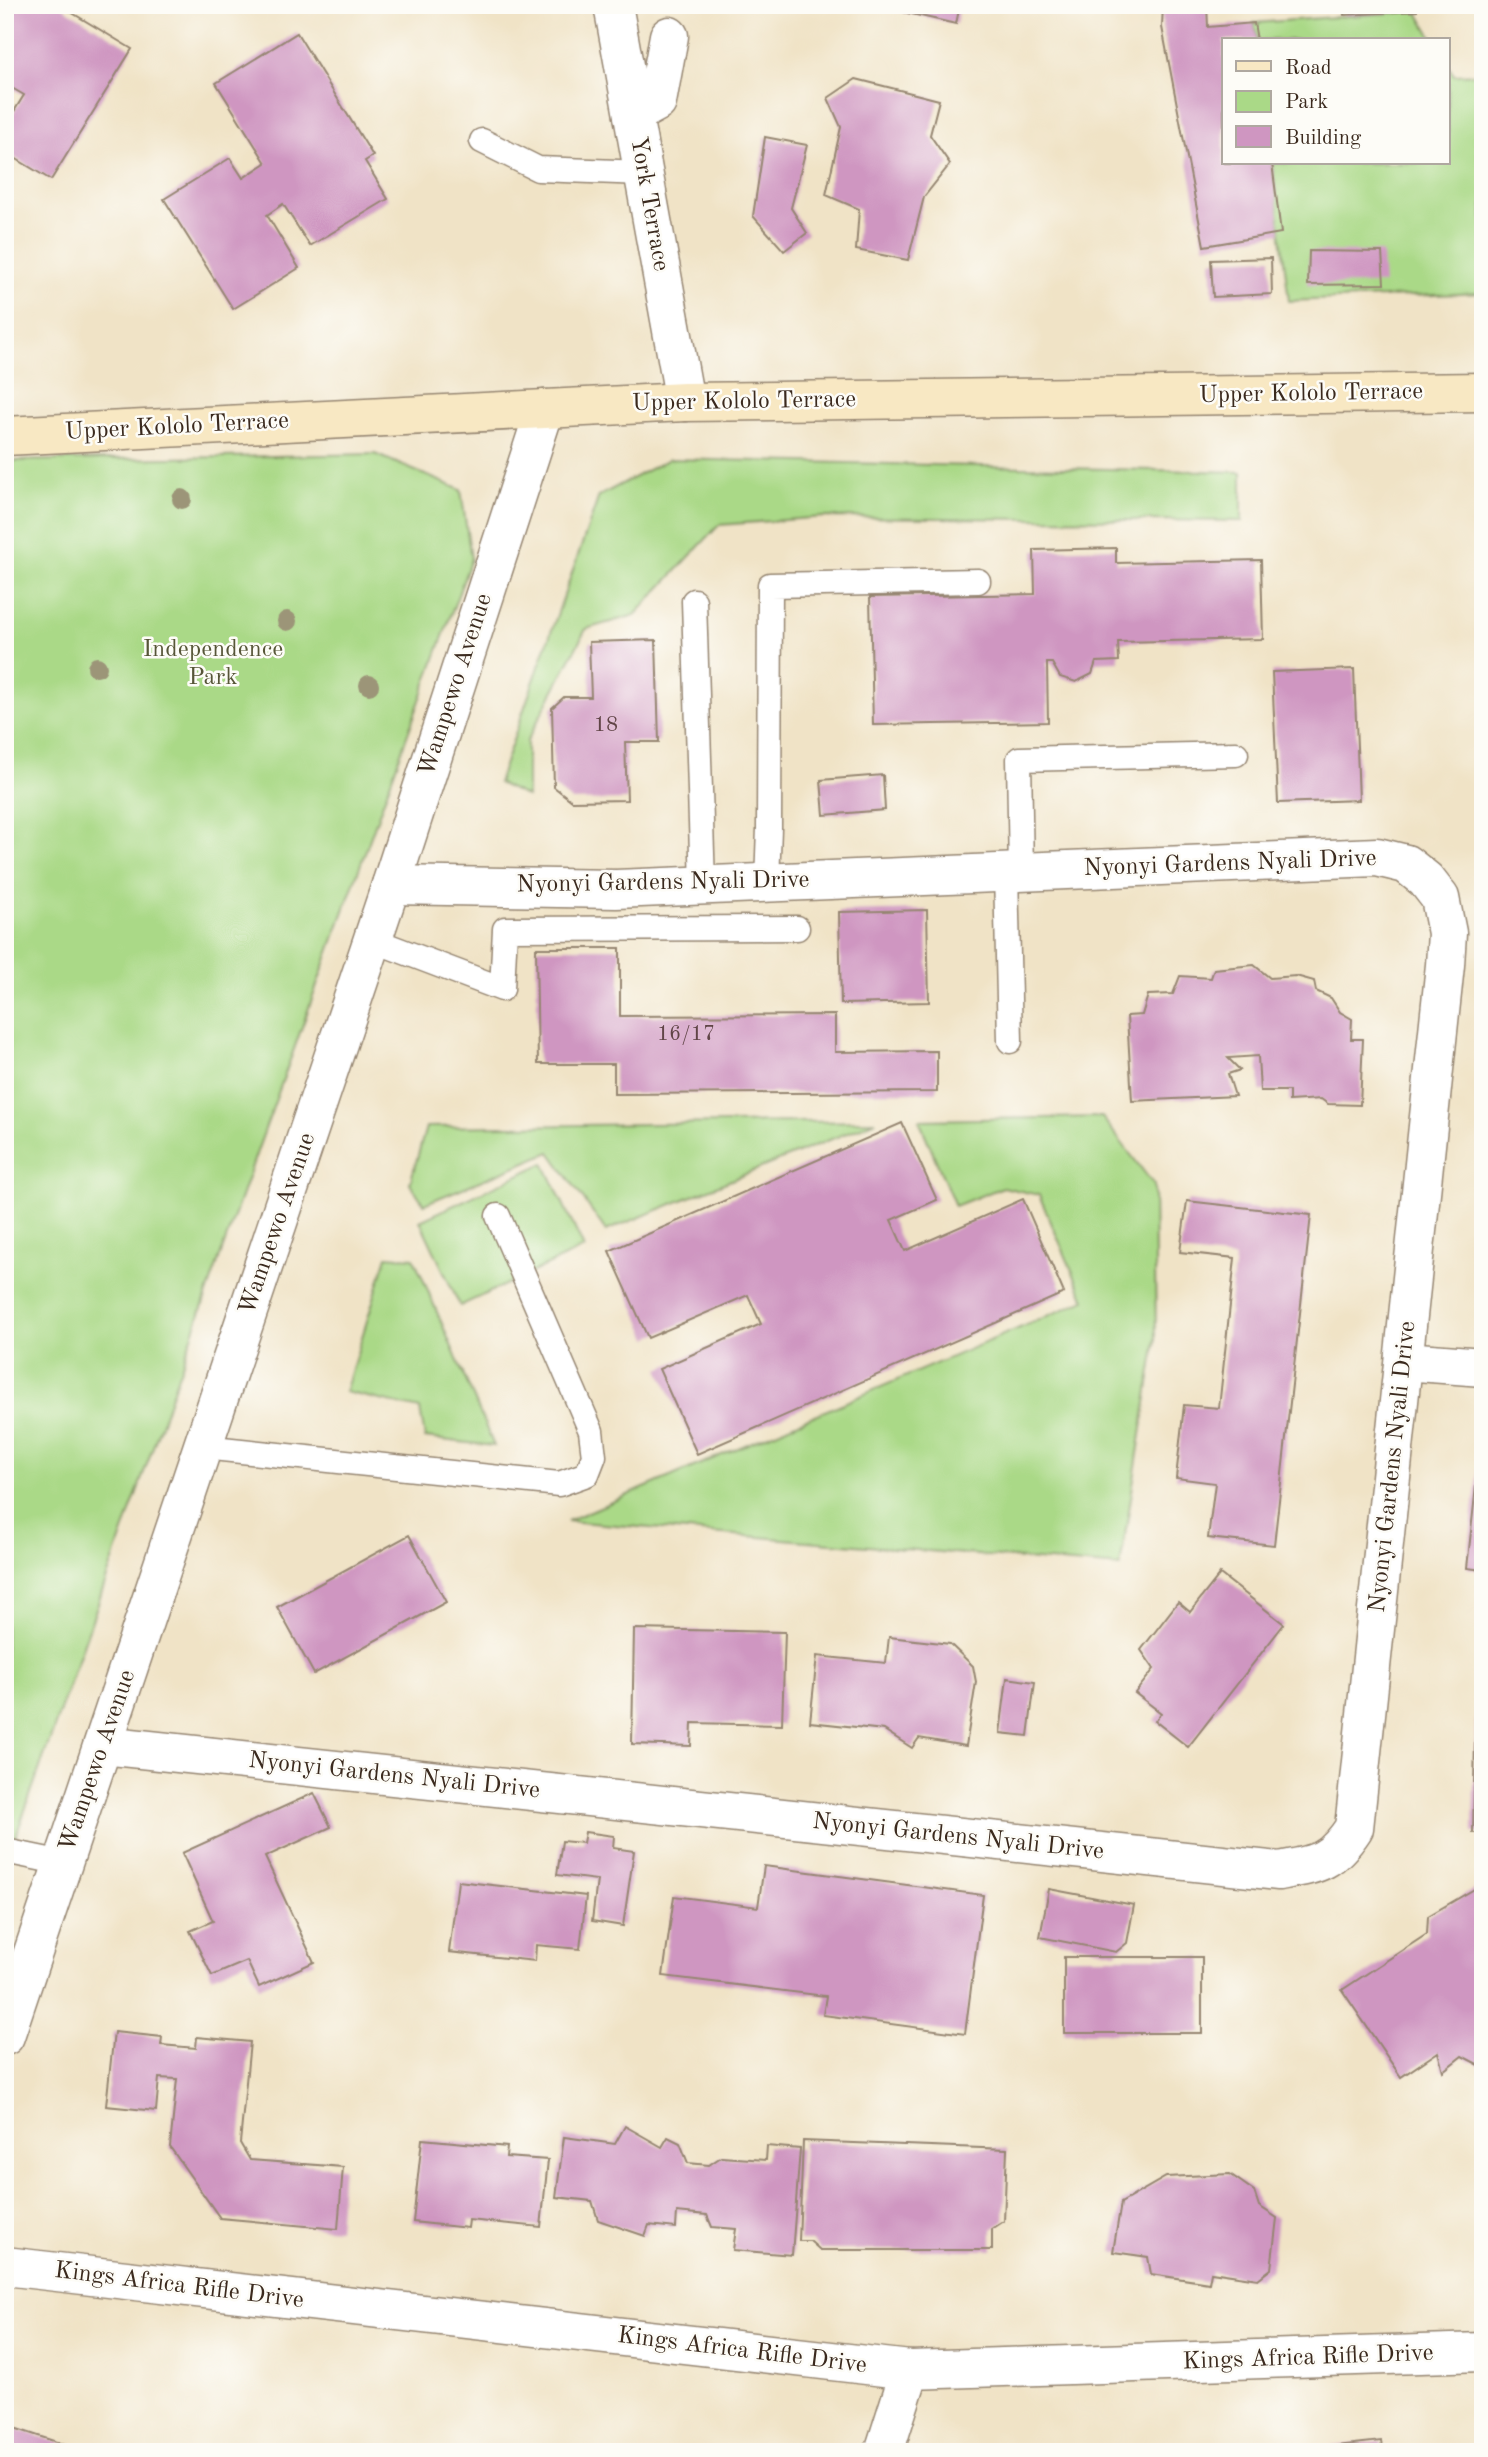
<svg xmlns="http://www.w3.org/2000/svg" width="1488" height="2457" font-family="'Old Standard TT',serif">
	<style>
		.green { fill: #aad987; stroke: #728252; stroke-width: 2 }
		.building { fill: #cf96c1 }
		.lines { fill: none; stroke-linecap: round; stroke-linejoin: round }
		.service-casing { stroke: #968672; stroke-width: 27 }
		.minor-casing { stroke: #968672; stroke-width: 41 }
		.tertiary-casing { stroke: #968672; stroke-width: 41 }
		.secondary-casing { stroke: #968672; stroke-width: 41 }
		.service { stroke: #fff; stroke-width: 24 }
		.minor { stroke: #fff; stroke-width: 38 }
		.tertiary { stroke: #fff; stroke-width: 38 }
		.secondary { stroke: #f8e8c3; stroke-width: 38 }
		.tree { fill: #9c9578 }
		.labels { text-anchor: middle; dominant-baseline: central; stroke-width: 5; stroke-linejoin: round; paint-order: stroke }
		.number-label { font-size: 21px; fill: #604547 }
		.street-label { font-size: 24px; fill: #3b2a1e; stroke: #fdfcf7 }
		.park-label { font-size: 24px; fill: #575638; stroke: #fdfcf7 }
	</style>
	<rect width="100%" height="100%" fill="#fdfcf7"/>
	<filter id="ink" filterUnits="userSpaceOnUse"><feTurbulence type="fractalNoise" baseFrequency=".0143" numOctaves="2"/><feDisplacementMap in="SourceGraphic" scale="14" xChannelSelector="R" yChannelSelector="G"/><feConvolveMatrix kernelMatrix="1 2 1 2 8 2 1 2 1" color-interpolation-filters="sRGB"/></filter>
	<filter id="wash" filterUnits="userSpaceOnUse"><feTurbulence type="fractalNoise" baseFrequency=".00686" numOctaves="4" result="noise"/><feDisplacementMap in="SourceGraphic" scale="28" xChannelSelector="R" yChannelSelector="G"/><feGaussianBlur stdDeviation="1.57" result="paint"/><feColorMatrix in="noise" values="0 0 0 0 0 0 0 0 0 0 0 0 0 0 0 0 0 1.4 0 .05"/><feComposite in="paint" operator="in"/></filter>
	<g filter="url(#wash)">
		<rect width="100%" height="100%" fill="#f0e3c6"/>
		<g class="green">
			<path d="M1417,11L1434,40H1257L1254,23Z"/>
			<path d="M1448,65L1454,75L1483,74V293L1289,301L1272,163H1448Z"/>
			<path d="M375,454L461,490L471,559L259,1146L5,1867V461Z"/>
			<path d="M669,459L1242,472V521L824,517L719,525L635,615L586,629L527,741V797L498,783L599,496Z"/>
			<path d="M1102,1117L1154,1185L1156,1340L1120,1567L567,1521L1085,1300L1039,1195L1003,1187L955,1206L919,1120Z"/>
			<path d="M876,1121L606,1231L550,1152L424,1204L410,1183L426,1127Z"/>
			<path d="M544,1163L584,1248L460,1306L420,1221Z"/>
			<path d="M387,1256L414,1258L494,1446L425,1438L420,1409L345,1392Z"/>
		</g>
		<g id="blocks">
			<g class="building">
				<path d="M5,5H59L132,49L51,180L5,152V126L24,95L5,84Z"/>
				<path d="M882,5H960L956,24L881,7Z"/>
				<path d="M1163,5H1207L1208,27L1254,23L1257,40H1224V163H1272L1281,233L1204,246L1162,27Z"/>
				<path d="M1343,5H1417V11L1344,15Z"/>
				<path d="M297,33L373,156L365,161L388,199L310,246L283,204L267,215L299,268L233,309L164,199L230,158L243,178L266,163L216,83Z"/>
				<path d="M856,79L939,100L930,135L950,164L924,197L908,260L856,250L859,209L826,195L841,127L828,98Z"/>
				<path d="M765,137L807,145L791,208L807,233L784,251L753,216Z"/>
				<path d="M1309,251L1382,252L1384,284L1308,285Z"/>
				<path d="M1271,258L1272,294L1213,297L1211,260Z"/>
				<path d="M1116,548V563L1261,560L1263,639L1118,642L1119,661L1096,662L1092,674L1076,682L1060,677L1052,663H1047L1048,722L873,725L870,597L1035,594L1034,550Z"/>
				<path d="M656,640L659,742H625L627,800L572,801L554,787L552,708L564,697H591L589,642Z"/>
				<path d="M1354,669L1359,800L1278,803L1272,672Z"/>
				<path d="M883,775L885,810L824,815L821,780Z"/>
				<path d="M927,910L929,1002L841,1004L839,912Z"/>
				<path d="M536,948H620V1016L835,1015V1052L937,1051V1092L614,1094V1064H538Z"/>
				<path d="M1254,965L1270,978L1296,976L1314,981L1316,991L1331,998L1340,1012L1352,1019L1351,1039H1363L1360,1105L1328,1104L1321,1099L1289,1101V1091H1260L1258,1056L1228,1058L1240,1070L1228,1074L1235,1096L1132,1101L1127,1016L1142,1015L1148,995L1173,994L1180,976L1211,978L1214,969Z"/>
				<path d="M902,1123L937,1200L891,1220L905,1251L1023,1199L1064,1293L697,1454L659,1369L761,1324L748,1295L648,1338L609,1251Z"/>
				<path d="M1187,1201L1311,1215L1274,1545L1208,1538L1215,1483L1176,1478L1184,1405L1219,1408L1235,1258L1180,1252Z"/>
				<path d="M1481,1440H1483V1570L1467,1568Z"/>
				<path d="M409,1535L446,1602L314,1674L277,1607Z"/>
				<path d="M1220,1574L1284,1624L1188,1747L1155,1721L1161,1713L1135,1693L1154,1669L1141,1650L1178,1602L1190,1612Z"/>
				<path d="M634,1629L785,1632L782,1725L692,1723L691,1746L632,1744Z"/>
				<path d="M889,1637L950,1644L973,1666L976,1682L966,1746L919,1738L912,1748L884,1730L810,1722L817,1656L886,1663Z"/>
				<path d="M1007,1678L1035,1682L1028,1736L1000,1733Z"/>
				<path d="M1476,1692H1483V1833H1473Z"/>
				<path d="M314,1793L331,1827L265,1857L314,1962L259,1987L247,1961L212,1976L190,1931L213,1921L182,1853Z"/>
				<path d="M585,1832L614,1836L613,1848L634,1851L623,1926L592,1921L597,1880L557,1875L562,1841L583,1843Z"/>
				<path d="M764,1866L983,1895L965,2034L823,2015L826,1996L663,1976L674,1896L758,1907Z"/>
				<path d="M458,1881L586,1896L580,1949L536,1945L535,1961L449,1952Z"/>
				<path d="M1483,1884V2067L1462,2056L1443,2071L1438,2052L1401,2077L1342,1990L1427,1934L1428,1916Z"/>
				<path d="M1049,1889L1134,1905L1127,1943L1116,1952L1040,1937Z"/>
				<rect x="1064" y="1957" width="138" height="76"/>
				<path d="M114,2032L162,2037L161,2045L196,2048L197,2037L250,2042L240,2143L250,2160L343,2167L338,2229L220,2218L170,2147L177,2079L159,2078L156,2111L106,2106Z"/>
				<path d="M625,2126L662,2147L668,2137L680,2143L688,2163L709,2165L721,2157L766,2160L767,2146L800,2149L792,2255L733,2250L736,2229L712,2227L707,2215L677,2212L676,2228L649,2225L645,2236L598,2220L592,2201L556,2197L564,2137L615,2144Z"/>
				<path d="M422,2139L507,2147L506,2157L548,2160L541,2227L469,2220L468,2228L413,2222Z"/>
				<path d="M803,2141L1007,2149L1004,2221L992,2229V2250H820L810,2241H799Z"/>
				<path d="M1230,2174L1254,2191L1259,2206L1277,2218L1271,2269L1258,2279L1211,2272L1209,2283L1151,2274L1148,2257L1113,2252L1121,2203L1166,2177Z"/>
				<path d="M8,2426L84,2451V2452H5V2434Z"/>
				<path d="M1381,2441L1383,2452H1318L1317,2448Z"/>
			</g>
		</g>
	</g>
	<g filter="url(#ink)">
		<use href="#blocks" fill-opacity="0" stroke="#968672" stroke-width="2"/>
		<g class="lines">
			<defs>
				<g id="service">
					<path d="M482,141L538,169L644,173"/>
					<path d="M694,601L703,885"/>
					<path d="M1006,872L1010,1041"/>
					<path d="M1021,872L1019,759L1236,754"/>
					<path d="M767,882L769,828L770,585L978,581"/>
					<path d="M373,940L502,989L505,929L797,928"/>
					<path d="M203,1447L559,1484L587,1474L594,1456L591,1431L498,1216"/>
					<path d="M5,1851L63,1863"/>
				</g>
				<g id="minor">
					<path d="M613,5L685,402"/>
					<path d="M633,115L657,102L669,36"/>
					<path d="M1404,1361L1483,1367"/>
					<path d="M103,1745L1279,1871C1318,1864 1331,1863 1354,1828L1445,965L1447,933L1440,898L1426,880L1406,864L1377,857L616,889L391,885"/>
					<path d="M5,2266L910,2370L1483,2352"/>
					<path d="M884,2452L910,2370"/>
				</g>
				<path id="tertiary" d="M5,2036L391,885L545,409"/>
				<path id="secondary" d="M5,436L685,402L1483,392"/>
			</defs>
			<use href="#service" class="service-casing"/>
			<use href="#minor" class="minor-casing"/>
			<use href="#tertiary" class="tertiary-casing"/>
			<use href="#secondary" class="secondary-casing"/>
			<use href="#service" class="service"/>
			<use href="#minor" class="minor"/>
			<use href="#tertiary" class="tertiary"/>
			<use href="#secondary" class="secondary"/>
		</g>
		<g class="tree">
			<circle cx="182" cy="499" r="10"/>
			<circle cx="287" cy="621" r="10"/>
			<circle cx="97" cy="667" r="10"/>
			<circle cx="369" cy="685" r="10"/>
		</g>
	</g>
	<g class="labels">
		<g class="number-label">
			<text x="606" y="725">18</text>
			<text x="686" y="1034">16/17</text>
		</g>
		<g class="street-label">
			<text transform="translate(649 204) rotate(80)">York Terrace</text>
			<text transform="translate(1311 394) rotate(-1)">Upper Kololo Terrace</text>
			<text transform="translate(744 402) rotate(-1)">Upper Kololo Terrace</text>
			<text transform="translate(177 427) rotate(-3)">Upper Kololo Terrace</text>
			<text transform="translate(456 685) rotate(-72)">Wampewo Avenue</text>
			<text transform="translate(1230 864) rotate(-2)">Nyonyi Gardens Nyali Drive</text>
			<text transform="translate(663 883) rotate(-1)">Nyonyi Gardens Nyali Drive</text>
			<text transform="translate(278 1224) rotate(-71)">Wampewo Avenue</text>
			<text transform="translate(1393 1467) rotate(-84)">Nyonyi Gardens Nyali Drive</text>
			<text transform="translate(98 1761) rotate(-71)">Wampewo Avenue</text>
			<text transform="translate(394 1776) rotate(6)">Nyonyi Gardens Nyali Drive</text>
			<text transform="translate(958 1837) rotate(6)">Nyonyi Gardens Nyali Drive</text>
			<text transform="translate(179 2286) rotate(7)">Kings Africa Rifle Drive</text>
			<text transform="translate(742 2351) rotate(7)">Kings Africa Rifle Drive</text>
			<text transform="translate(1308 2358) rotate(-2)">Kings Africa Rifle Drive</text>
		</g>
		<g class="park-label">
			<text x="213" y="650">Independence<tspan x="213" dy="28">Park</tspan></text>
		</g>
	</g>
	<rect width="1488" height="2457" fill="none" stroke="#fdfcf7" stroke-width="28"/>
	<rect x="1222" y="38" width="228" height="126" fill="#fdfcf7" stroke="#afa8a0" stroke-width="2"/>
	<rect x="1236" y="61" width="35" height="10" fill="#f8e8c3" stroke="#afa8a0" stroke-width="2"/>
	<text x="1285" y="74" font-size="21" fill="#3b2a1e">Road</text>
	<rect x="1236" y="91" width="35" height="21" fill="#aad987" stroke="#afa8a0" stroke-width="2"/>
	<text x="1285" y="108" font-size="21" fill="#3b2a1e">Park</text>
	<rect x="1236" y="126" width="35" height="21" fill="#cf96c1" stroke="#afa8a0" stroke-width="2"/>
	<text x="1285" y="144" font-size="21" fill="#3b2a1e">Building</text>
</svg>
